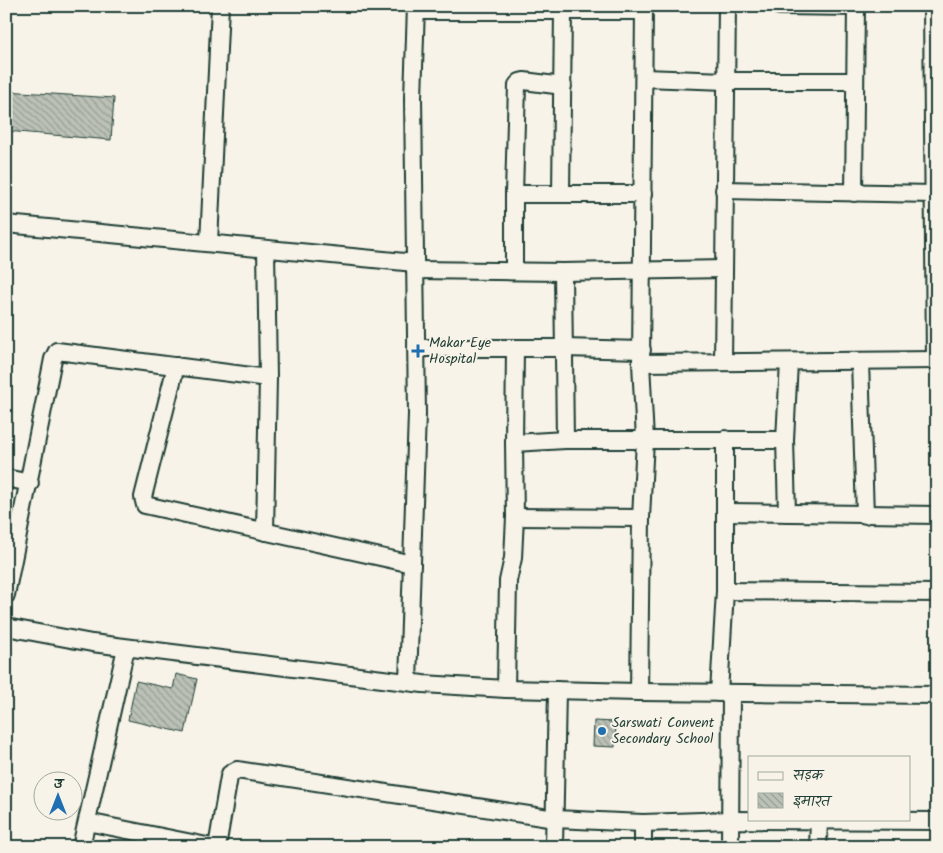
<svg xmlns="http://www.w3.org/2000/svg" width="943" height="853" font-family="Kalam,'Playpen Sans Deva',sans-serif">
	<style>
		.building { fill: url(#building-back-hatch); stroke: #1f3d34 }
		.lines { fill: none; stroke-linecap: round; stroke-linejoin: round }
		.minor-casing { stroke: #1f3d34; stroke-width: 20 }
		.minor { stroke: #f7f3e8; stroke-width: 16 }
		.poi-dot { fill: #1f6fb2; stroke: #f7f3e8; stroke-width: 2 }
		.labels { text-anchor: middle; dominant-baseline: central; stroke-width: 4; stroke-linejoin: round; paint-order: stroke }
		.poi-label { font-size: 14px; fill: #1f3d34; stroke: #f7f3e8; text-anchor: start }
	</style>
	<defs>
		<pattern id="building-back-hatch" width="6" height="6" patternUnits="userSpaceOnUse" patternTransform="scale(1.25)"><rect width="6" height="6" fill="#bbc1b6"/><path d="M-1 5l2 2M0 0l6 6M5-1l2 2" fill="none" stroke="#979e95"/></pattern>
	</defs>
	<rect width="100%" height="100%" fill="#f7f3e8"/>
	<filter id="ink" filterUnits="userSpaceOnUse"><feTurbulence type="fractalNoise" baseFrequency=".02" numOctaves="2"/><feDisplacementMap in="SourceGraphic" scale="10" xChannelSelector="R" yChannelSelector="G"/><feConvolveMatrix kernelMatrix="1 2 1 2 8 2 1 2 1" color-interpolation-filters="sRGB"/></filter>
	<g filter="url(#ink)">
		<g class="building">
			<path d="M6,91L114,98L111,140L6,131Z"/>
			<path d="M176,674L197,679L185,733L128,720L136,681L173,689Z"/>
			<path d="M594,721L616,722L615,747L593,746Z"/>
		</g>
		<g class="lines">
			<defs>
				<g id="minor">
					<path d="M779,6L856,7"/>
					<path d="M932,6L935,360"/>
					<path d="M416,11H644"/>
					<path d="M563,11L561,194H643"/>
					<path d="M644,78L726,81H854"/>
					<path d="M724,190L933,194"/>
					<path d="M854,193L856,6"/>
					<path d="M514,194L517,85L520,82L524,81L563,86"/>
					<path d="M6,224L415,263"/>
					<path d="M209,243L220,6"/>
					<path d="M415,270L563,272L724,269"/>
					<path d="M514,271V194H561"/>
					<path d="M563,272L565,440"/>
					<path d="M416,348H564L642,350"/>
					<path d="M515,349L514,443L565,440H785"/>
					<path d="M860,361L865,515"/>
					<path d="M723,362L727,6"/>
					<path d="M641,363L937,360"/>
					<path d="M176,366L143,497L145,505L412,564"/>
					<path d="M6,478L30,483"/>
					<path d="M726,512L937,515"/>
					<path d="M787,513L785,440L789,362"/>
					<path d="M515,517L641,518"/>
					<path d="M265,532L268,378L266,249"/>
					<path d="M725,591L937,593"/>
					<path d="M6,595L53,359L57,351L268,378"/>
					<path d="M6,627L92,643L423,684L506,689L639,692L937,695"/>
					<path d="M408,682L417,414L413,98L416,6"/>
					<path d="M506,689L508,581L513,558L515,517L514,443"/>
					<path d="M639,692L641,518L645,440L641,363L644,6"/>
					<path d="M719,693L725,591V439"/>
					<path d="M87,822L212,847"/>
					<path d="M81,847L126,648"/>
					<path d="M217,847L229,777L230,774L237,770L555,819L643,823"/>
					<path d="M554,847L557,690"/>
					<path d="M643,847V823L731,820L937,821"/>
					<path d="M730,847L731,694"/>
					<path d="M818,847L819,820"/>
				</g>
			</defs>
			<use href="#minor" class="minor-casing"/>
			<use href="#minor" class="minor"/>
		</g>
	</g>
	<g class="poi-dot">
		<path d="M415.5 343.5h5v5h5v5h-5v5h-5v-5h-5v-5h5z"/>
		<circle cx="602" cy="731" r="5"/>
	</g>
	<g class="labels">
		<g class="poi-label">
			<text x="429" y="343">Makar Eye<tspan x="429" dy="16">Hospital</tspan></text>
			<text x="612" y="723">Sarswati Convent<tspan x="612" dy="16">Secondary School</tspan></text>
		</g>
	</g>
	<rect width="943" height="853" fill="none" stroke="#f7f3e8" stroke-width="25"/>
	<rect x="12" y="12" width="918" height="828" fill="none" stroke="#1f3d34" stroke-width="2" filter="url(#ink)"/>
	<rect x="748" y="756" width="162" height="65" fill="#f7f3e8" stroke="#a1aaa0"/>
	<rect x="758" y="772" width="25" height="8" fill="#f7f3e8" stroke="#a1aaa0"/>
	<text x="793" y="780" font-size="15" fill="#1f3d34">सड़क</text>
	<rect x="758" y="793" width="25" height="15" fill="url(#building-back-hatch)" stroke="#a1aaa0"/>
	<text x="793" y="806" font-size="15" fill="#1f3d34">इमारत</text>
	<g transform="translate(58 796)"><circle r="24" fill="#f7f3e8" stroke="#a1aaa0"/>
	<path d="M0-4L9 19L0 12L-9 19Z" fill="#1f6fb2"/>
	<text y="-8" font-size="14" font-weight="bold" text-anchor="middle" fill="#1f3d34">उ</text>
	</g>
</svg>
